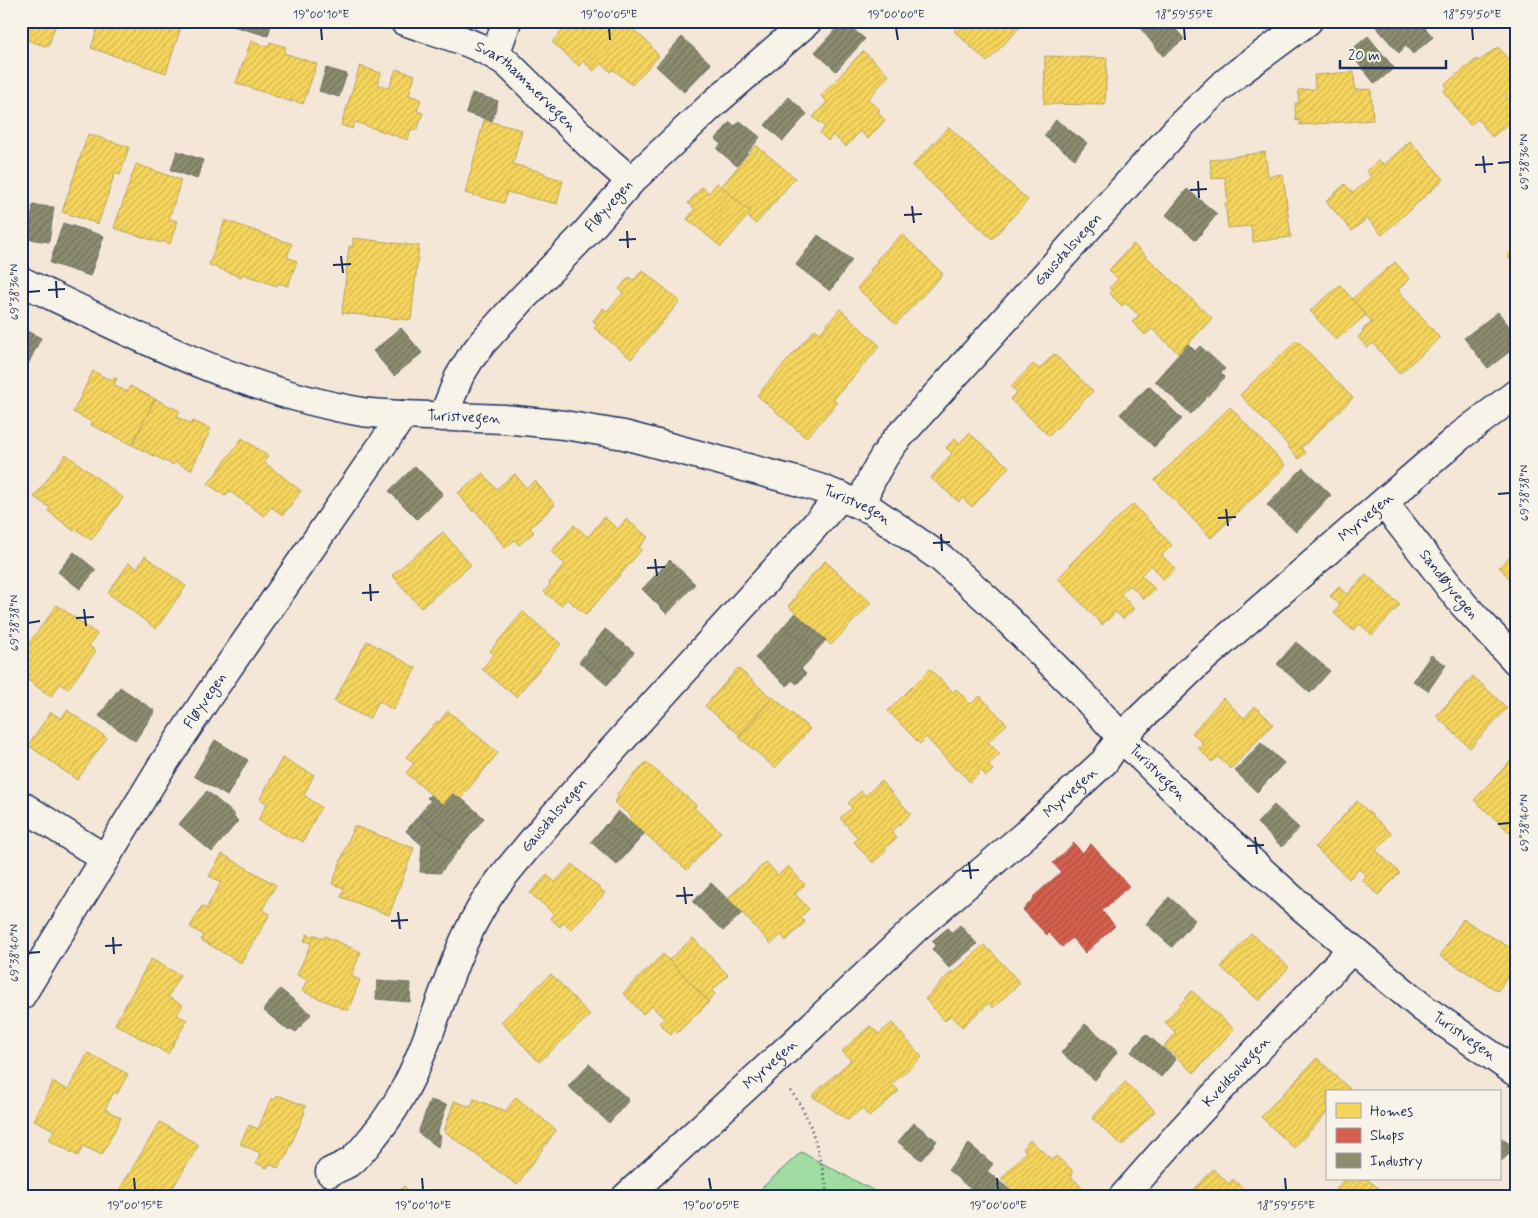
<svg xmlns="http://www.w3.org/2000/svg" width="1538" height="1218" font-family="Mynerve,sans-serif">
	<style>
		.green { fill: #a0dba1; stroke: #5e8580 }
		.homes { fill: url(#homes-hatch); stroke: #b4a35d }
		.shops { fill: url(#shops-hatch); stroke: #9e5152 }
		.industry { fill: url(#industry-hatch); stroke: #6a7069 }
		.lines { fill: none; stroke-linecap: round; stroke-linejoin: round }
		.minor-casing { stroke: #1b2f5e; stroke-width: 31 }
		.tertiary-casing { stroke: #1b2f5e; stroke-width: 31 }
		.path { stroke: #1b2f5e; stroke-width: 3; stroke-dasharray: 1 4; stroke-linecap: butt }
		.minor { stroke: #f7f3e8; stroke-width: 28 }
		.tertiary { stroke: #f7f3e8; stroke-width: 28 }
		.ticks { fill: none; stroke: #1b2f5e; stroke-width: 2 }
		.labels { text-anchor: middle; dominant-baseline: central; stroke-width: 5; stroke-linejoin: round; paint-order: stroke }
		.street-label { font-size: 15px; fill: #1b2f5e; stroke: #f7f3e8 }
		.neatline { fill: none; stroke: #1b2f5e; stroke-width: 2 }
		.ticks-label { font-size: 12px; text-anchor: middle; fill: #1b2f5e }
	</style>
	<defs>
		<pattern id="homes-hatch" width="6" height="6" patternUnits="userSpaceOnUse" patternTransform="scale(1.25)"><rect width="6" height="6" fill="#f6d55c"/><path d="M-1 1l2-2M0 6l6-6M5 7l2-2" fill="none" stroke="#d2b752"/></pattern>
		<pattern id="shops-hatch" width="6" height="6" patternUnits="userSpaceOnUse" patternTransform="scale(1.25)"><rect width="6" height="6" fill="#d6604d"/><path d="M-1 1l2-2M0 6l6-6M5 7l2-2" fill="none" stroke="#ad5043"/></pattern>
		<pattern id="industry-hatch" width="6" height="6" patternUnits="userSpaceOnUse" patternTransform="scale(1.25)"><rect width="6" height="6" fill="#8c8c6e"/><path d="M-1 1l2-2M0 6l6-6M5 7l2-2" fill="none" stroke="#72735e"/></pattern>
	</defs>
	<rect width="100%" height="100%" fill="#f4e7d8"/>
	<filter id="ink" filterUnits="userSpaceOnUse"><feTurbulence type="fractalNoise" baseFrequency=".02" numOctaves="2"/><feDisplacementMap in="SourceGraphic" scale="10" xChannelSelector="R" yChannelSelector="G"/><feConvolveMatrix kernelMatrix="1 2 1 2 8 2 1 2 1" color-interpolation-filters="sRGB"/></filter>
	<g filter="url(#ink)">
		<path class="green" d="M801,1152L886,1197H752Z"/>
		<g class="homes">
			<path d="M21,21H57L48,47L21,38Z"/>
			<path d="M100,21H183L166,73L91,48Z"/>
			<path d="M571,21H624L652,46L651,47L659,56L632,85L613,69L611,72L601,63L594,71L583,61L579,66L552,42Z"/>
			<path d="M963,21H1022L1024,23L987,62L954,31Z"/>
			<path d="M251,41L268,47L270,42L286,47L284,53L317,64L303,104L292,100V102L236,83Z"/>
			<path d="M1498,47L1517,70V87L1506,96L1517,110V117L1492,137L1478,119L1470,125L1443,91L1447,87L1445,84L1477,59L1479,61Z"/>
			<path d="M863,51L889,75L868,99L880,110L878,113L885,120L868,139L860,131L846,147L833,135L828,141L820,133L825,127L813,117L827,102L821,96Z"/>
			<path d="M1045,56L1107,58L1105,105L1044,104Z"/>
			<path d="M360,66L381,73L378,84L389,88L396,69L415,75L409,95L421,99L417,111L423,113L417,130L411,129L408,140L355,122L352,129L341,125Z"/>
			<path d="M1354,72L1355,90L1371,89L1373,120L1300,125V120L1296,121L1295,103H1299L1298,90L1315,89L1314,75Z"/>
			<path d="M484,120L522,130L513,164L545,173V175L563,180L557,204L507,192L504,203L465,193Z"/>
			<path d="M949,127L1028,200L992,239L912,166Z"/>
			<path d="M88,134L129,147L120,175L115,173L98,224L62,212Z"/>
			<path d="M1410,141L1444,179L1382,235L1367,218L1352,231L1326,201L1345,184L1353,193L1371,177L1366,171L1379,160L1384,165Z"/>
			<path d="M756,145L795,178L756,224L747,216L751,212L721,187Z"/>
			<path d="M1265,152L1268,176L1283,174L1291,237L1253,242L1251,226L1228,228L1225,203L1228,202L1225,177L1212,179L1210,160Z"/>
			<path d="M136,164L181,180L169,219L177,221L170,244L162,241L161,243L114,228Z"/>
			<path d="M717,183L751,212L721,247L687,219L695,209L688,203L702,187L709,193Z"/>
			<path d="M225,220L292,244L287,257L297,261L288,286L278,283L277,286L242,274L241,277L209,265Z"/>
			<path d="M902,234L943,274L896,324L857,288L871,272L870,270L877,262L876,260Z"/>
			<path d="M353,238L419,246L411,320L342,313L349,246L353,247Z"/>
			<path d="M1133,244L1212,318L1179,354L1152,329L1145,335L1132,322L1139,315L1125,303L1122,306L1109,293L1112,290L1109,288L1118,279L1109,270Z"/>
			<path d="M1517,249V270L1507,255Z"/>
			<path d="M1395,262L1410,279L1398,290L1440,338L1399,374L1373,343L1367,348L1358,337L1363,332L1362,330L1372,322L1352,299Z"/>
			<path d="M642,270L680,301L631,359L594,328L597,324L593,321L603,308L607,311L623,293L619,289L629,277L634,280Z"/>
			<path d="M1340,285L1366,315L1336,340L1310,311Z"/>
			<path d="M840,309L880,346L833,400L837,403L806,438L757,395L815,329L820,333Z"/>
			<path d="M1297,340L1353,398L1301,448L1306,453L1299,459L1288,447L1289,446L1240,395Z"/>
			<path d="M1054,354L1093,391L1049,436L1010,399L1017,392L1011,387L1033,364L1039,369Z"/>
			<path d="M93,371L108,379L117,378L114,385L127,392L130,386L155,399L132,445L91,425L92,422L73,412Z"/>
			<path d="M155,399L180,411L177,417L192,424L193,421L211,429L191,470L175,462L173,465L132,445Z"/>
			<path d="M1230,407L1286,466L1211,538L1155,480Z"/>
			<path d="M969,433L1009,467L972,507L962,498L959,502L931,478L952,453L946,448L955,438L960,443Z"/>
			<path d="M242,438L268,456L264,462L301,491L283,515L271,507L264,516L229,491L225,496L208,484Z"/>
			<path d="M66,454L123,498L91,540L76,529L74,531L48,511L50,508L34,497Z"/>
			<path d="M483,473L496,489L515,474L526,488L535,481L555,505L530,528L534,532L519,545L515,540L505,548L475,510L473,512L458,493Z"/>
			<path d="M1133,504L1172,545L1162,555L1175,569L1164,580L1151,565L1141,575L1155,589L1144,599L1130,585L1121,594L1134,609L1123,619L1116,612L1102,625L1058,578L1071,565L1070,564Z"/>
			<path d="M604,517L618,529L626,519L648,537L639,547L642,549L586,615L567,599L561,606L544,592L550,585L549,583L565,564L551,552L574,525L588,537Z"/>
			<path d="M443,532L471,565L421,608L392,575Z"/>
			<path d="M1517,550V587L1499,567Z"/>
			<path d="M145,556L186,586L156,629L108,593L129,563L137,568Z"/>
			<path d="M825,561L871,603L831,645L788,606L797,596L795,594Z"/>
			<path d="M1366,574L1400,605L1372,635L1360,624L1353,631L1334,613L1340,605L1330,596L1339,587L1347,595Z"/>
			<path d="M57,605L97,634L89,646L96,651L68,689L60,684L51,697L21,675V654Z"/>
			<path d="M523,612L561,644L516,697L482,669L494,654L490,651Z"/>
			<path d="M367,641L416,668L393,710L379,701L369,719L334,701Z"/>
			<path d="M738,668L772,698L740,735L705,706Z"/>
			<path d="M930,669L953,692L956,689L971,704L980,696L1007,724L988,742L1000,754L988,765L993,770L986,776L982,771L970,782L958,769L956,770L926,737L920,744L888,711Z"/>
			<path d="M1473,676L1507,708L1470,748L1436,716Z"/>
			<path d="M773,697L810,729L775,768L739,737Z"/>
			<path d="M1223,698L1244,718L1255,706L1273,724L1231,769L1218,757L1212,762L1198,748L1203,743L1192,733Z"/>
			<path d="M67,710L107,738L77,780L28,745L51,712L61,719Z"/>
			<path d="M448,711L498,753L460,799L453,794L443,805L406,773L414,763L406,757L437,721L439,722Z"/>
			<path d="M282,758L314,775L304,795L321,807L303,842L294,837L293,839L258,820L267,803L260,799Z"/>
			<path d="M1512,759L1517,763V839L1474,800Z"/>
			<path d="M646,762L696,805L694,808L721,832L687,870L629,820L632,817L614,802L619,796L617,794Z"/>
			<path d="M881,781L911,814L891,832L897,838L885,848L887,850L873,863L854,842L858,838L840,818L852,808L848,803L861,791L865,796Z"/>
			<path d="M1357,801L1392,834L1376,850L1400,873L1378,895L1362,880L1366,876L1359,869L1349,879L1315,847Z"/>
			<path d="M354,826L414,848L389,915L341,897L344,888L332,884Z"/>
			<path d="M222,854L276,885L262,910L270,914L241,963L201,940L203,935L190,927L202,906L206,909L221,882L209,876Z"/>
			<path d="M766,862L778,875L788,866L805,885L795,894L809,909L800,917L805,922L786,941L781,935L771,944L728,898Z"/>
			<path d="M572,864L605,893L571,930L563,923L560,927L550,918L554,914L530,893L547,875L555,882Z"/>
			<path d="M1463,919L1517,952V961L1498,991L1440,956Z"/>
			<path d="M1251,933L1289,967L1259,1001L1221,967Z"/>
			<path d="M307,934L313,937L314,934L324,939L325,936L361,952L351,976L360,980L348,1011L302,991L307,980L297,975L311,943L304,941Z"/>
			<path d="M693,938L728,975L712,991L715,994L708,1001L669,960Z"/>
			<path d="M984,945L989,951L990,950L1020,983L993,1008L989,1003L962,1027L951,1015L945,1021L925,999L952,971L953,973Z"/>
			<path d="M663,954L709,1002L677,1033L675,1031L671,1035L659,1023L664,1019L652,1006L643,1014L623,993Z"/>
			<path d="M151,959L180,975L168,997L183,1005L177,1015L187,1020L168,1054L115,1024Z"/>
			<path d="M551,974L590,1015L539,1062L501,1022Z"/>
			<path d="M1192,991L1234,1029L1194,1073L1164,1046L1176,1033L1165,1022Z"/>
			<path d="M892,1023L922,1057L892,1084L899,1091L869,1117L862,1108L848,1120L812,1096L851,1060L842,1051L870,1026L879,1034Z"/>
			<path d="M88,1053L128,1074L117,1094L114,1092L105,1109L121,1118L102,1155L83,1146L78,1156L49,1140L54,1130L34,1120L53,1082L68,1090Z"/>
			<path d="M1317,1058L1353,1092H1327V1113L1294,1148L1261,1117Z"/>
			<path d="M1125,1082L1155,1111L1122,1146L1092,1118Z"/>
			<path d="M278,1095L306,1106L303,1112H305L284,1161L282,1160L278,1168L269,1164L267,1168L256,1163L260,1153L240,1144L249,1125L258,1129L271,1098L275,1100Z"/>
			<path d="M516,1097L556,1130L517,1185L444,1131L454,1101L471,1107L474,1099L506,1111Z"/>
			<path d="M160,1122L199,1145L167,1197H115Z"/>
			<path d="M1030,1140L1052,1160L1056,1156L1071,1169L1073,1173L1070,1176L1083,1188L1076,1197H1020L1001,1179L1026,1152L1023,1148Z"/>
			<path d="M1213,1169L1229,1184L1233,1179L1252,1197H1187Z"/>
			<path d="M1344,1179H1367L1390,1197H1331Z"/>
			<path d="M404,1186L414,1197H393Z"/>
			<path d="M254,1190L262,1197H249Z"/>
		</g>
		<path class="shops" d="M1074,843L1082,853L1091,844L1129,886L1102,911L1115,926L1085,953L1072,938L1062,947L1049,933L1047,935L1023,910L1034,898L1033,897L1061,872L1053,863Z"/>
		<g class="industry">
			<path d="M234,21H272L268,36L233,26Z"/>
			<path d="M729,21H746L737,30Z"/>
			<path d="M843,21L865,39L836,71L815,52Z"/>
			<path d="M1151,21H1169L1184,39L1163,56L1141,29Z"/>
			<path d="M1384,21H1419L1433,37L1413,54L1406,46L1399,53L1376,27Z"/>
			<path d="M1368,36L1394,68L1375,84L1349,52Z"/>
			<path d="M682,37L711,64L684,92L656,66Z"/>
			<path d="M326,68L347,74L339,97L319,91Z"/>
			<path d="M472,93L498,101L492,121L466,113Z"/>
			<path d="M789,97L807,114L783,141L765,125Z"/>
			<path d="M1056,120L1087,143L1075,159L1044,136Z"/>
			<path d="M740,121L760,137L737,166L717,149L721,144L716,139L730,122L735,126Z"/>
			<path d="M177,151L203,160L197,179L171,170Z"/>
			<path d="M1187,189L1217,214L1196,240L1166,215Z"/>
			<path d="M33,205L54,207L49,242L29,239Z"/>
			<path d="M63,223L104,236L90,276L50,263Z"/>
			<path d="M818,235L852,260L830,291L796,265Z"/>
			<path d="M1498,312L1517,336V346L1488,368L1464,338Z"/>
			<path d="M21,328L41,338L21,378Z"/>
			<path d="M401,328L422,353L394,376L373,351Z"/>
			<path d="M1188,344L1195,351L1200,346L1225,369L1221,373L1225,377L1191,414L1155,381Z"/>
			<path d="M1149,386L1182,419L1154,447L1120,414Z"/>
			<path d="M415,466L443,494L417,519L389,491Z"/>
			<path d="M1303,468L1331,495L1296,532L1267,505Z"/>
			<path d="M74,552L96,570L80,589L58,572Z"/>
			<path d="M670,560L695,584L667,614L642,589Z"/>
			<path d="M795,613L826,640L814,653L784,626Z"/>
			<path d="M784,626L815,654L801,669L806,674L797,684L792,680L787,686L755,658Z"/>
			<path d="M605,629L634,652L621,669L592,646Z"/>
			<path d="M1296,642L1330,671L1310,693L1277,664Z"/>
			<path d="M592,646L621,669L607,685L579,662Z"/>
			<path d="M1431,655L1446,665L1428,691L1413,681Z"/>
			<path d="M120,687L155,711L135,741L99,716Z"/>
			<path d="M215,740L248,760L227,796L194,776Z"/>
			<path d="M1261,743L1284,763L1257,792L1235,771Z"/>
			<path d="M207,791L235,815L233,816L238,821L212,852L179,824Z"/>
			<path d="M453,794L460,799L461,798L484,818L460,848L419,815L431,800L427,798L430,795L443,805Z"/>
			<path d="M1274,805L1299,828L1282,847L1257,823Z"/>
			<path d="M618,811L644,834L632,848L607,825Z"/>
			<path d="M419,815L460,848L440,873L420,872L422,845L406,831Z"/>
			<path d="M606,824L632,848L617,865L591,842Z"/>
			<path d="M711,883L742,913L723,931L693,902Z"/>
			<path d="M1169,897L1195,920L1172,947L1146,924Z"/>
			<path d="M960,925L977,944L949,968L932,949L936,945L932,941L948,928L952,932Z"/>
			<path d="M377,981L411,983L410,1002L376,999Z"/>
			<path d="M280,989L311,1014L296,1032L291,1029L289,1031L263,1010Z"/>
			<path d="M1085,1024L1118,1051L1095,1080L1061,1053Z"/>
			<path d="M1146,1034L1176,1059L1161,1077L1131,1052Z"/>
			<path d="M589,1064L629,1100L609,1123L568,1086Z"/>
			<path d="M430,1100L447,1105L437,1134L441,1136L438,1147L418,1133Z"/>
			<path d="M914,1123L937,1141L921,1160L898,1142Z"/>
			<path d="M1499,1137L1516,1148L1499,1163Z"/>
			<path d="M969,1144L993,1164L972,1190L948,1170Z"/>
			<path d="M987,1171L1016,1195L1014,1197H973L970,1194Z"/>
		</g>
		<g class="lines">
			<defs>
				<g id="minor">
					<path id="s1" d="M404,21C440,33 476,42 507,63L592,147L631,181"/>
					<path d="M495,55L507,21"/>
					<path d="M21,281C130,333 241,391 362,412C375,414 390,414 403,415"/>
					<path id="s2" d="M443,417L459,377L470,359L483,342L521,300L585,234L631,181L713,104L808,21"/>
					<path id="s3" d="M1384,503L1463,604L1517,662"/>
					<path id="s4" d="M861,505C869,481 880,461 895,441L1183,123L1219,88L1239,72L1308,21"/>
					<path d="M21,805L104,858"/>
					<path id="s5" d="M21,996L160,769L209,695L403,415"/>
					<path id="s6" d="M330,1172C337,1168 347,1165 353,1160C360,1153 367,1145 373,1137C430,1070 436,987 479,912C491,890 508,870 525,850C551,818 579,787 607,756C685,669 764,584 841,496"/>
					<path id="s7" d="M626,1197L794,1043L918,926L1026,834L1104,762L1121,737L1197,664L1459,437L1517,393"/>
					<path id="s8" d="M1123,1197L1183,1129L1352,949"/>
				</g>
				<g id="tertiary">
					<path id="s9" d="M403,415L504,419L564,425L624,435L796,481L822,489L872,510L941,558L988,600L1087,699L1121,737L1188,803L1291,898L1423,1008L1517,1073"/>
				</g>
			</defs>
			<use href="#minor" class="minor-casing"/>
			<use href="#tertiary" class="tertiary-casing"/>
			<path class="path" d="M790,1091C813,1114 821,1166 829,1197"/>
			<use href="#minor" class="minor"/>
			<use href="#tertiary" class="tertiary"/>
		</g>
	</g>
	<path class="ticks" d="M321,28L322,40M609,28L610,40M896,28L898,40M1184,28L1185,40M1472,28L1473,40M1483,156L1485,173M1498,163L1510,162M1475,165L1493,164M1198,181L1199,198M1190,190L1207,189M912,206L914,223M904,215L922,214M627,231L628,248M619,240L636,239M341,256L343,273M333,265L351,264M56,281L57,298M48,290L65,289M28,292L40,291M1498,494L1510,493M1226,509L1228,526M1218,518L1236,517M941,534L942,551M933,543L950,542M655,559L657,576M647,568L665,567M370,584L371,601M362,593L379,592M84,609L86,626M76,618L94,617M28,623L40,621M1498,824L1510,823M1255,837L1257,854M1247,846L1264,845M969,862L971,879M962,871L979,870M684,887L686,904M676,896L693,895M398,912L400,929M391,921L408,920M113,937L114,954M105,946L122,945M28,953L40,952M134,1178L135,1190M422,1178L423,1190M709,1178L711,1190M997,1178L998,1190M1285,1178L1286,1190"/>
	<g class="labels">
		<g class="street-label">
			<text stroke="none"><textPath href="#s1" startOffset="141">Svarthammervegen</textPath></text>
			<text stroke="none"><textPath href="#s2" startOffset="271">Fløyvegen</textPath></text>
			<text stroke="none"><textPath href="#s4" startOffset="331">Gausdalsvegen</textPath></text>
			<text stroke="none"><textPath href="#s9" startOffset="61">Turistvegen</textPath></text>
			<text stroke="none"><textPath href="#s9" startOffset="466">Turistvegen</textPath></text>
			<text stroke="none"><textPath href="#s7" startOffset="1006">Myrvegen</textPath></text>
			<text stroke="none"><textPath href="#s3" startOffset="104">Sandøyvegen</textPath></text>
			<text stroke="none"><textPath href="#s5" startOffset="348">Fløyvegen</textPath></text>
			<text stroke="none"><textPath href="#s9" startOffset="871">Turistvegen</textPath></text>
			<text stroke="none"><textPath href="#s7" startOffset="601">Myrvegen</textPath></text>
			<text stroke="none"><textPath href="#s6" startOffset="429">Gausdalsvegen</textPath></text>
			<text stroke="none"><textPath href="#s9" startOffset="1276">Turistvegen</textPath></text>
			<text stroke="none"><textPath href="#s7" startOffset="196">Myrvegen</textPath></text>
			<text stroke="none"><textPath href="#s8" startOffset="169">Kveldsolvegen</textPath></text>
		</g>
	</g>
	<rect width="1538" height="1218" fill="none" stroke="#f7f3e8" stroke-width="55"/>
	<rect x="1326" y="1090" width="175" height="90" fill="#f7f3e8" stroke="#9fa5b1"/>
	<rect x="1336" y="1103" width="25" height="15" fill="#f6d55c" stroke="#9fa5b1"/>
	<text x="1370" y="1116" font-size="15" fill="#1b2f5e">Homes</text>
	<rect x="1336" y="1128" width="25" height="15" fill="#d6604d" stroke="#9fa5b1"/>
	<text x="1370" y="1140" font-size="15" fill="#1b2f5e">Shops</text>
	<rect x="1336" y="1153" width="25" height="15" fill="#8c8c6e" stroke="#9fa5b1"/>
	<text x="1370" y="1166" font-size="15" fill="#1b2f5e">Industry</text>
	<path d="M1340 60v8h106v-8" fill="none" stroke="#1b2f5e" stroke-width="2.5"/>
	<text x="1348" y="60" font-size="15" fill="#1b2f5e" stroke="#f7f3e8" stroke-width="4" paint-order="stroke">20 m</text>
	<rect x="28" y="28" width="1482" height="1162" class="neatline"/>
	<g class="ticks-label">
		<text x="321" y="18">19°00'10"E</text>
		<text x="609" y="18">19°00'05"E</text>
		<text x="896" y="18">19°00'00"E</text>
		<text x="1184" y="18">18°59'55"E</text>
		<text x="1472" y="18">18°59'50"E</text>
		<text transform="translate(1524 162) rotate(-90)" y="4">69°38'36"N</text>
		<text transform="translate(14 292) rotate(-90)" y="4">69°38'36"N</text>
		<text transform="translate(1524 493) rotate(-90)" y="4">69°38'38"N</text>
		<text transform="translate(14 623) rotate(-90)" y="4">69°38'38"N</text>
		<text transform="translate(1524 823) rotate(-90)" y="4">69°38'40"N</text>
		<text transform="translate(14 953) rotate(-90)" y="4">69°38'40"N</text>
		<text x="135" y="1209">19°00'15"E</text>
		<text x="423" y="1209">19°00'10"E</text>
		<text x="711" y="1209">19°00'05"E</text>
		<text x="998" y="1209">19°00'00"E</text>
		<text x="1286" y="1209">18°59'55"E</text>
	</g>
</svg>
